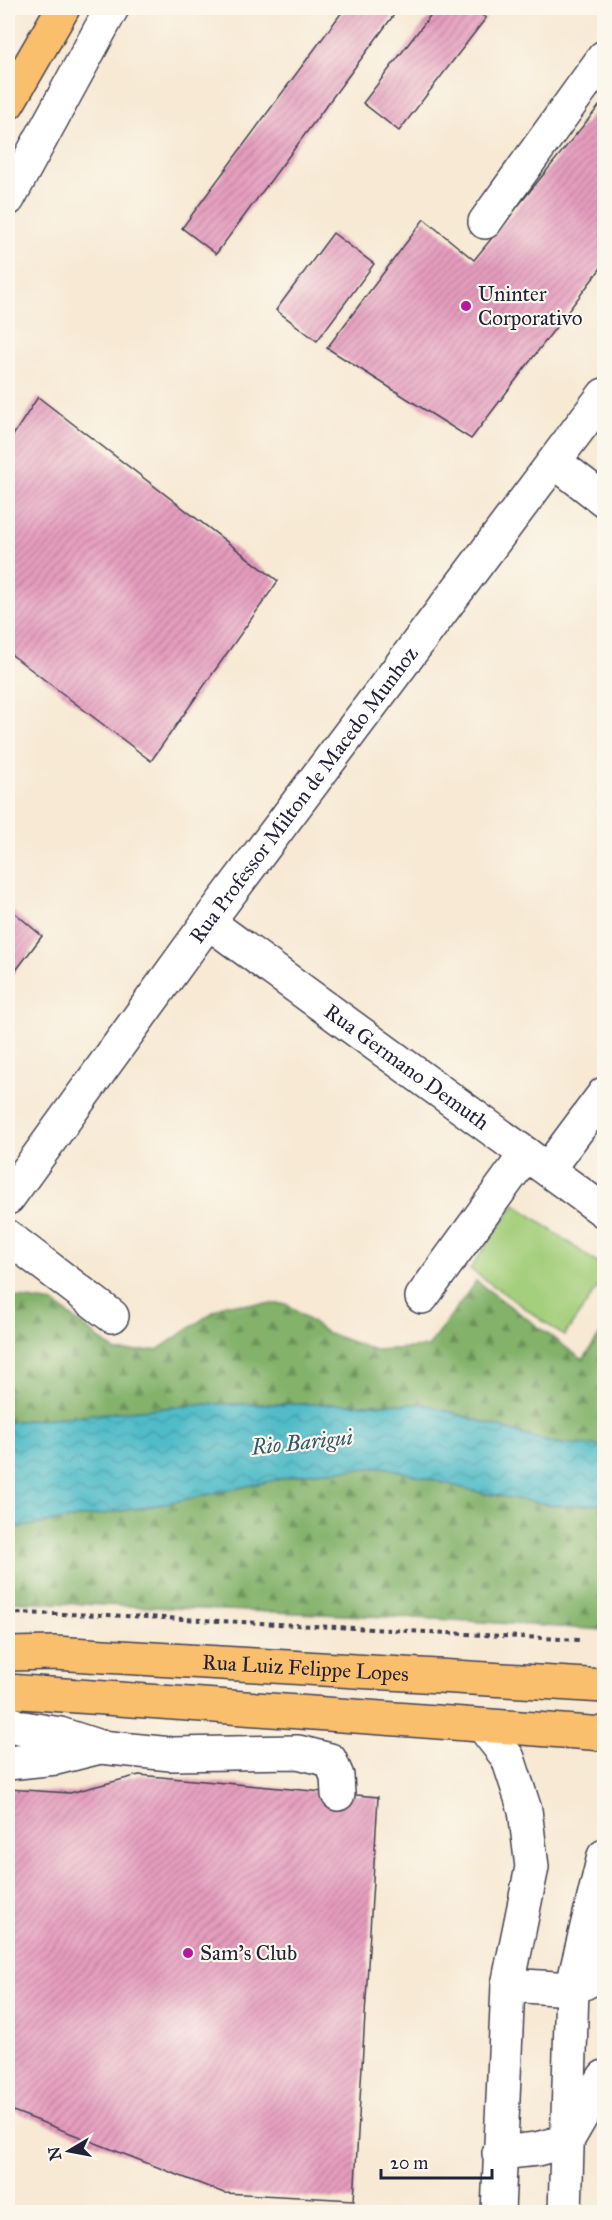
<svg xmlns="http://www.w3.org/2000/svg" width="612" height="2220" font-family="'IM FELL Great Primer',serif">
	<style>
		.forest { fill: url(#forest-firs); stroke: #526a53; stroke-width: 1.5 }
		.garden { fill: #a4cf7b; stroke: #63785b; stroke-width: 1.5 }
		.water { fill: url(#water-waves); stroke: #386f82; stroke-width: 1.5 }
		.building { fill: url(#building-hatch) }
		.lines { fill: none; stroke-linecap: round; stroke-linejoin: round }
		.minor-casing { stroke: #424052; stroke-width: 36 }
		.major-casing { stroke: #424052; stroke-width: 36 }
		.path { stroke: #424052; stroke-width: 4; stroke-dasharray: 4.5 4.5; stroke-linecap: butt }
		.minor { stroke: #fff; stroke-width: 33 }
		.major { stroke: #f9bf6d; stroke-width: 33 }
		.poi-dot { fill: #b5179e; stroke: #fbf7ec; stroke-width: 2 }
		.labels { text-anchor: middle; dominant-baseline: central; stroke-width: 4.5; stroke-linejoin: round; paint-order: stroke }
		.poi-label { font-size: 21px; fill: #22223b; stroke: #fbf7ec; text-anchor: start }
		.street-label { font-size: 21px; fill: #22223b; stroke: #fbf7ec }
		.water-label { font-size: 22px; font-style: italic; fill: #32586c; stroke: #fbf7ec }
	</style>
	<defs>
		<pattern id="forest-firs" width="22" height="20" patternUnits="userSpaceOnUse" patternTransform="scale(1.5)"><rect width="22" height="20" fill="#83b26b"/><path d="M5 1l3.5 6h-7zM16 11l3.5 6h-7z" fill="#6b9059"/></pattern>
		<pattern id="water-waves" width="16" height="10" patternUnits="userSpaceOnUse" patternTransform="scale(1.5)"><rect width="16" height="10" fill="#4fbcc8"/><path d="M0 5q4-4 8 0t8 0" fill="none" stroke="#4198a4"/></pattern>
		<pattern id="building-hatch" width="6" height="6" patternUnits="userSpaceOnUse" patternTransform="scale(1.5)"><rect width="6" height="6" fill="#e69cbd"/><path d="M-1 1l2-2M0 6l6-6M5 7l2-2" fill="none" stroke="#ba7f9b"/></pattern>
	</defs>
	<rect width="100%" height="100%" fill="#fbf7ec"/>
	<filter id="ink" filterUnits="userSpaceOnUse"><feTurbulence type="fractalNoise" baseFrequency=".0167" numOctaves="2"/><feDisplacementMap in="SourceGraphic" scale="12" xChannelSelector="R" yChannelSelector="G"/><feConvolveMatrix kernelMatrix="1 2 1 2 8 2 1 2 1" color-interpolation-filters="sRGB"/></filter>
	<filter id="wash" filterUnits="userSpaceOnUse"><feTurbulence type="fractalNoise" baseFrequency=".008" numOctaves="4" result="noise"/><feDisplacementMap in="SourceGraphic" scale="24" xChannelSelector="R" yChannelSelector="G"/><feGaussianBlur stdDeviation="1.35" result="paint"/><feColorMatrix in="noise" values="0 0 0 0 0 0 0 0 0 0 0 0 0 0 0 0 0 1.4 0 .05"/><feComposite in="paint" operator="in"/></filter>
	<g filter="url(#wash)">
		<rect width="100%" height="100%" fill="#f7e9d3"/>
		<g class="forest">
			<path d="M476,1281L583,1360L604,1328V1446L551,1443L424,1404H209L8,1422V1296L54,1303L116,1352L157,1350L225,1304H286L327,1333L375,1350L428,1347Z"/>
			<path d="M385,1467L482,1493L558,1506L604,1504V1630L438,1619L8,1601V1529L164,1504L313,1472Z"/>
		</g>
		<path class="garden" d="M515,1204L604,1268V1278L564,1336L470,1269Z"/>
		<path class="water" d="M209,1404H424L551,1443L604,1446V1504L558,1506L482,1493L384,1467L313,1472L164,1504L8,1529V1422Z"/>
		<g id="blocks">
			<g class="building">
				<path d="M345,8H399L216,254L182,228Z"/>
				<path d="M436,8H472L486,18L399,131L363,103Z"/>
				<path d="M604,100V264L471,439L327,348L424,219L474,260Z"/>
				<path d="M333,233L374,264L317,341L276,310Z"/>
				<path d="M38,397L278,581L151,761L8,652V443Z"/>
				<path d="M8,907L42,936L8,981Z"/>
				<path d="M139,1775L378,1797L354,2200L224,2193L8,2109V1789L70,1793Z"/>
			</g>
		</g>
	</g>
	<g filter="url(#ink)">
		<use href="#blocks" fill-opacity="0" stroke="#424052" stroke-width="1.5"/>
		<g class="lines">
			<defs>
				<g id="minor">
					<path d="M8,199L112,8"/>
					<path d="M485,222L604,57"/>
					<path d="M555,462L604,500"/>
					<path id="s1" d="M208,922L604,1211"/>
					<path d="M548,1169L604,1094"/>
					<path id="s2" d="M8,1198L208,922L604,395"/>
					<path d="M8,1237L112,1316"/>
					<path d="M422,1297L526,1154"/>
					<path d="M8,1722L18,1727L60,1734L100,1747L171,1754L298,1752L330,1760L337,1776L338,1794"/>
					<path d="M483,1726L508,1758L525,1810L532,1867L508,1985L498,2212"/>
					<path d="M8,1763L56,1758L100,1747"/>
					<path d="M508,1985L572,1989L604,1973"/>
					<path d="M499,2153L537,2149L567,2141L604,2077"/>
					<path d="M565,2212L572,1989L604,1856"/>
				</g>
				<g id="major">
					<path d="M8,103L63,8"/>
					<path id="s3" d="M8,1654L54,1653L604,1686"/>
					<path d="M8,1691L604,1734"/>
				</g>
			</defs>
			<use href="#minor" class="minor-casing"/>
			<use href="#major" class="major-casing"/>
			<path class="path" d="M8,1613L108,1615L579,1640"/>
			<use href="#minor" class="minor"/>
			<use href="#major" class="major"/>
		</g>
	</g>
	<g class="poi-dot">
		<circle cx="466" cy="306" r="6"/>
		<circle cx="188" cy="1953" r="6"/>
	</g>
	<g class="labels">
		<g class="poi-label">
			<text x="478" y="294">Uninter<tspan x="478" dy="24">Corporativo</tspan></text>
			<text x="200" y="1953">Sam's Club</text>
		</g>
		<g class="street-label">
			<text stroke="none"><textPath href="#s2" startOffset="500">Rua Professor Milton de Macedo Munhoz</textPath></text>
			<text stroke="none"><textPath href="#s1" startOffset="246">Rua Germano Demuth</textPath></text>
			<text stroke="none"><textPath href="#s3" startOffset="298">Rua Luiz Felippe Lopes</textPath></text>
		</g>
		<g class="water-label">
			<text transform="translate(302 1442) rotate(-6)">Rio Barigui</text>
		</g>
	</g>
	<rect width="612" height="2220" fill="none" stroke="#fbf7ec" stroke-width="30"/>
	<g transform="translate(69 2151) rotate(260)" stroke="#fbf7ec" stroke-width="4.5" paint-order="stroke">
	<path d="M0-4.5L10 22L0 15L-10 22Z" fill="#22223b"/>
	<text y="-9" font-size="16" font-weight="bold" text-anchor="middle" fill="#22223b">N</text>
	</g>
	<path d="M381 2169v9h111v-9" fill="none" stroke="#22223b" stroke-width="3"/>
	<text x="390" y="2169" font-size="18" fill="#22223b" stroke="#fbf7ec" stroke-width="4.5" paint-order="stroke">20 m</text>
</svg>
